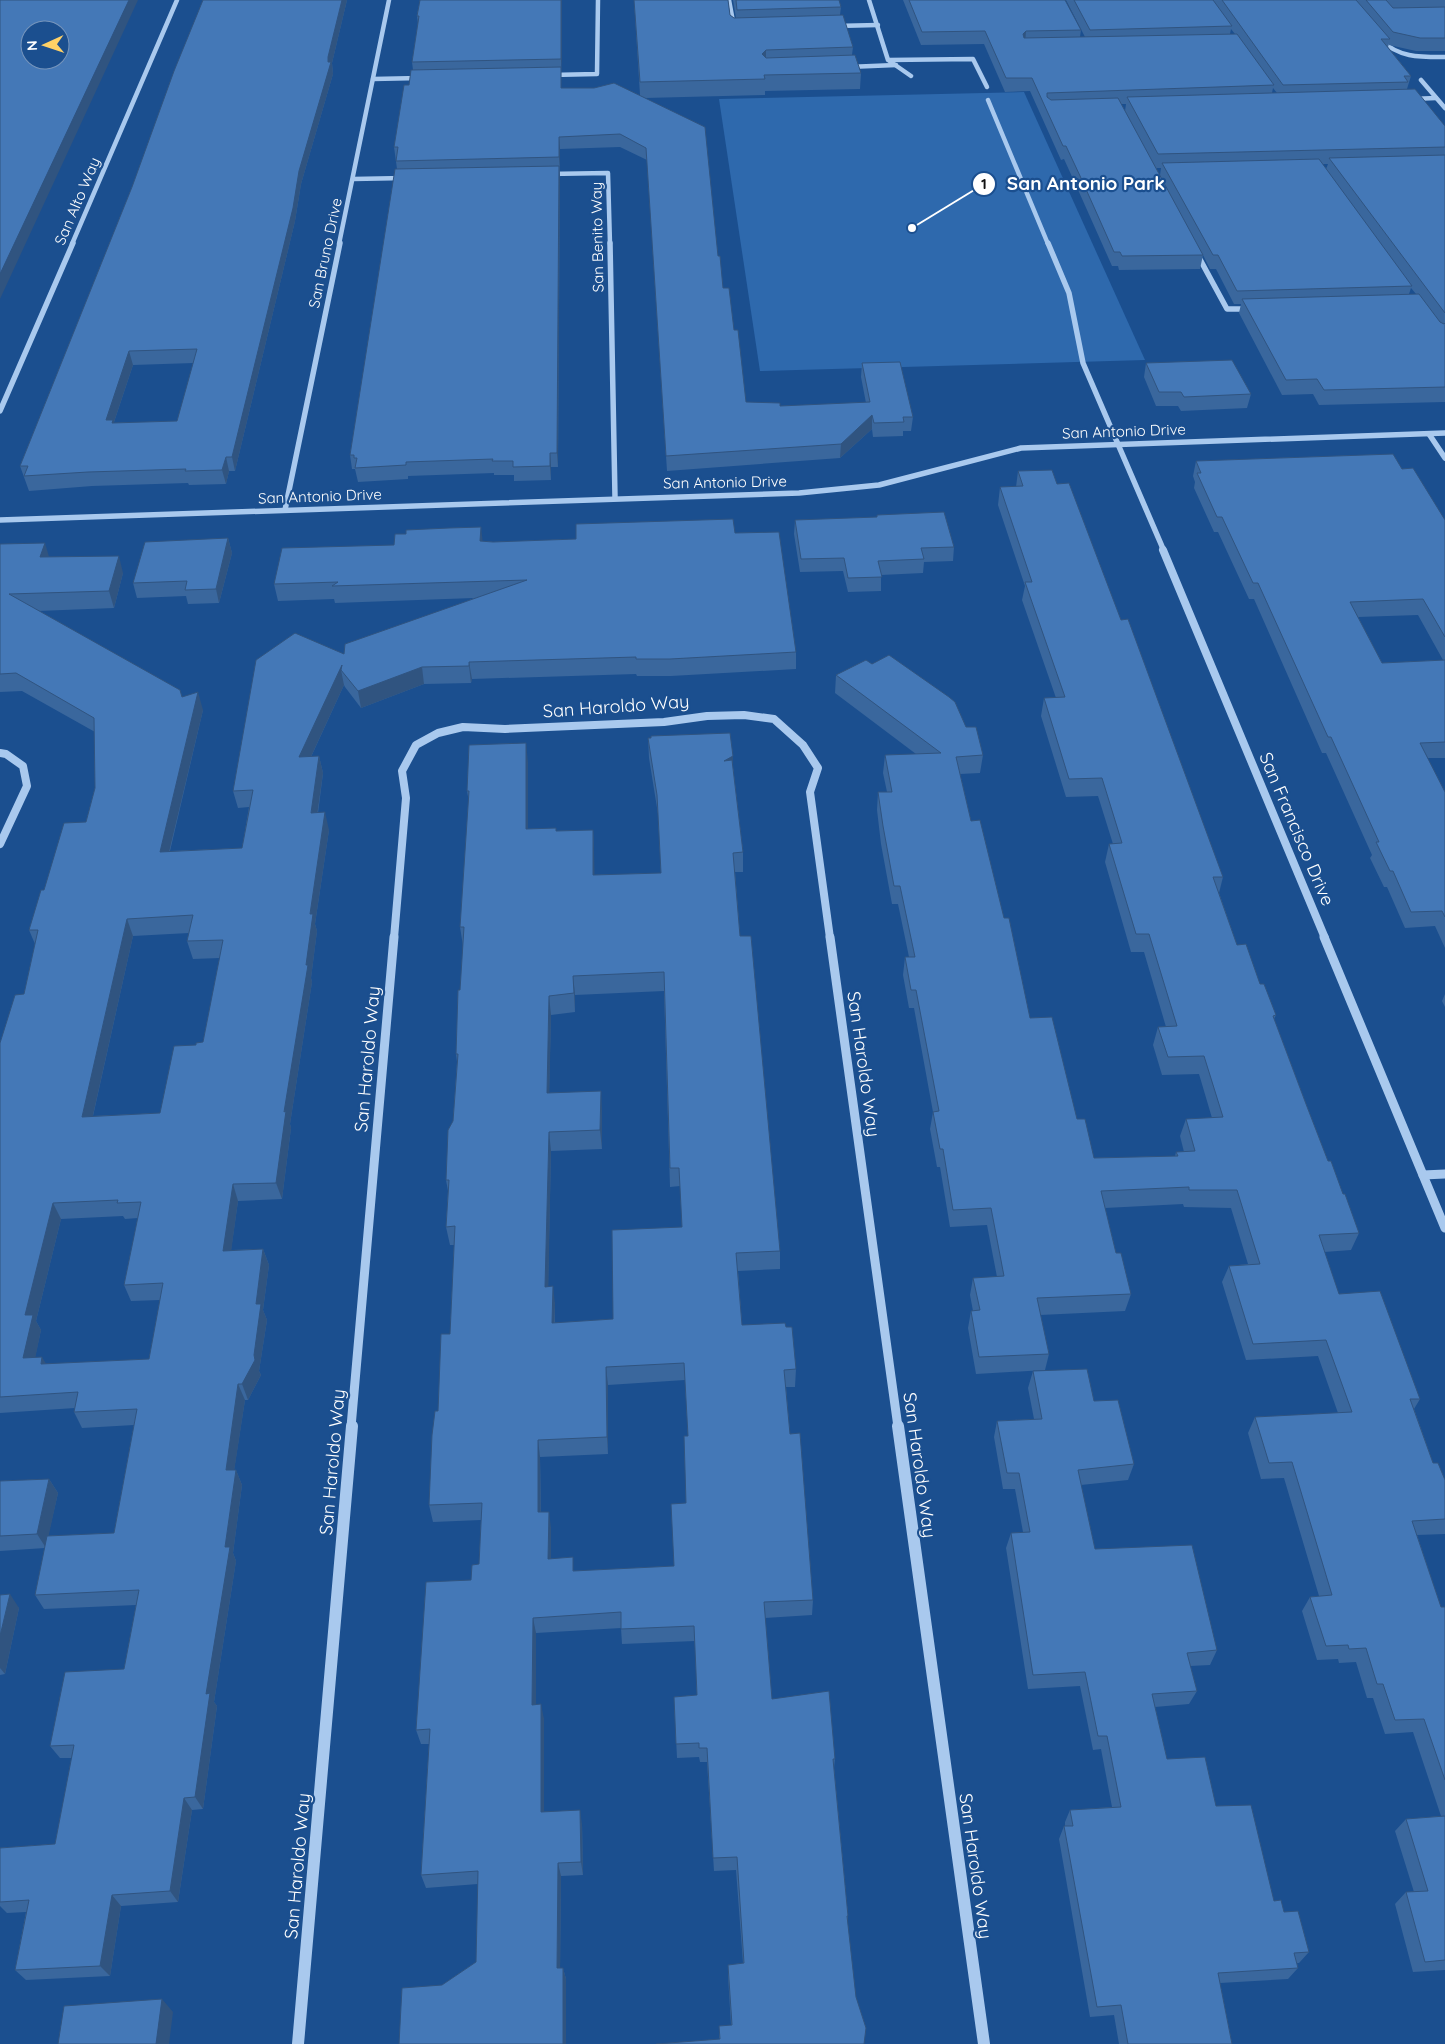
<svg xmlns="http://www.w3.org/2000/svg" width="1445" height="2044" font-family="Quicksand,sans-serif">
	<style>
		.green { fill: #2e69ad }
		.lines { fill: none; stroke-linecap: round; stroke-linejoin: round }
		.minor-far4 { stroke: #a9c9ee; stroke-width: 4.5 }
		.minor-far3 { stroke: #a9c9ee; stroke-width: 5.5 }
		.minor-far2 { stroke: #a9c9ee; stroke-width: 8 }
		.minor-far1 { stroke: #a9c9ee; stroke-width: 9 }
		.minor { stroke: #a9c9ee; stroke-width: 12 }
		.wall { fill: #3a679d; fill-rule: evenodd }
		.shaded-wall { fill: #305480 }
		.building { fill: #4478b7; stroke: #305480; fill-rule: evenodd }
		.labels { text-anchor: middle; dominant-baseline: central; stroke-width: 4.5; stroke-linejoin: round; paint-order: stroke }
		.far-street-label { font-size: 15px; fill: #fff; stroke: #1b4f8f }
		.street-label { font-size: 18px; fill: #fff; stroke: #1b4f8f }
		.leader { fill: none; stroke: #fff; stroke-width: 2 }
		.callout-dot { fill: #fff; stroke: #1b4f8f; stroke-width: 2 }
		.mark-label { font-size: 15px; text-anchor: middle; font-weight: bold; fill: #111 }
		.callout-label { font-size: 19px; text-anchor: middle; font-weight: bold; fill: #fff; stroke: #1b4f8f; stroke-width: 4.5; stroke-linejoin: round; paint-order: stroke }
	</style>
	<rect width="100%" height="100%" fill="#1b4f8f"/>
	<path class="green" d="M1024,92L1145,360L760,371L719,99Z"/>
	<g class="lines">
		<g class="minor-far4">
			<path d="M729,0L734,27"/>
			<path d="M869,0L888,60L911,76"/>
			<path d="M835,26L878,25"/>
			<path d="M1381,40C1399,58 1421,57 1445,57"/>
			<path d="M889,60L973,59L987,87"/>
			<path d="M848,67L896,65"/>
			<path d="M551,75L597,74L598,0"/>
			<path d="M373,79L420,78"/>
			<path d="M1421,80L1445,108"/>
			<path d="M1412,99L1436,98"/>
			<path d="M988,100L1048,244"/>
			<path d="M548,174L608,173L610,244"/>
			<path d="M353,179L405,178"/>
			<path d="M72,244L177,0"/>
			<path d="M339,244L389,0"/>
		</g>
		<g class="minor-far3">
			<path d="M610,243L615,497"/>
			<path d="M1048,243L1069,293L1083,363L1164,551"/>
			<path d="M1196,252L1227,309H1251"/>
			<path d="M0,411L73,243"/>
			<path d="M1429,434L1445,458"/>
			<path d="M285,510L340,243"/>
			<path d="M0,520L799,493L879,485L1021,448L1445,433"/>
		</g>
		<g class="minor-far2">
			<path d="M1163,550L1325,938"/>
			<path d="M0,753L6,754L23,766L27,786L0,844"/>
			<path d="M394,938L406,798L402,771L416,745L438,733L463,727L505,729L664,722L707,716L744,715L774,719L803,745L818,768L810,792L830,938"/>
		</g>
		<g class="minor-far1">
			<path d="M830,937L898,1427"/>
			<path d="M1324,937L1445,1228"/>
			<path d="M1423,1175L1445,1174"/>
			<path d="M351,1427L394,937"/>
		</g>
		<g class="minor">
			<path d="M898,1426L984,2044"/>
			<path d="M298,2044L352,1426"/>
		</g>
	</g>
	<g class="wall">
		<path d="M203,0H347L332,63L333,74L301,184L295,221L235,471H229L226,484L189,485L188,483L92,486L29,491L20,466L132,187ZM194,363L177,421L114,423V422L133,365Z"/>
		<path d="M420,0H562L561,88L640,95L634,0H728L730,15L734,18H736L733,0H839L841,7L840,15L853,47L852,55L861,73L860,89L765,91V95L645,98L718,256L723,288L734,330L746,402L780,406L866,403L861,377L862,363L913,417L911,431H903V436L873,437L872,429L840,458L667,471L647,160L620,147L560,149L558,467H551V480L514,481V475H494V473L408,476V479L358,482L355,469H352L350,455L397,169L394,147L409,85L413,70L412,62L418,24L417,16Z"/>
		<path d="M903,0H1065L1081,30L1080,37H1085L1066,0H1445V51H1416L1389,45V44L1388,47L1411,76L1407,89L1406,90L1445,126V402L1319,405L1313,394L1282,395L1239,313L1241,304H1234L1216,269H1210L1203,255L1200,269L1119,270L1118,266H1112L1079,192L1064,159L1061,160L1030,91L1005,92L984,44L921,45ZM1231,29L1235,34H1230ZM1273,88L1277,93H1272ZM1121,104H1126L1125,111ZM1322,164H1328L1326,169ZM1156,168H1161L1160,175ZM1411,288L1416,294H1409Z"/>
		<path d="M1146,363L1251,394L1247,408L1181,411L1178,406H1156L1144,377Z"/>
		<path d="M1196,461L1402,469L1445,520V758H1427L1445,792V948L1435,926L1405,928L1387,887H1384L1370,858L1372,855L1326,753H1322L1254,599H1249L1218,532H1214L1194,488L1195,482L1193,476ZM1418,615L1443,660L1382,663L1358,617Z"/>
		<path d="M1018,471L1057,484L1121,620L1223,877L1219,893L1237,945L1260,984L1276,1015L1274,1019L1306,1104L1328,1161L1359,1233L1351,1250L1324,1252L1339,1294L1420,1399L1414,1409L1433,1463L1445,1480V1534L1417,1535L1441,1607H1445V1970L1413,1972L1395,1904L1406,1892H1414L1395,1831L1406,1819L1441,1816L1413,1732L1385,1734L1373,1698H1367L1356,1662L1339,1663L1338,1659L1317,1660L1302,1611L1310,1597L1319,1596L1284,1478L1261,1479L1248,1433L1255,1417L1338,1413L1318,1356L1246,1360L1222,1282L1229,1266L1248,1264L1231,1208L1184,1207L1183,1204L1105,1208L1116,1253L1131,1294L1125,1311L1040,1315L1049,1354L1045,1370L976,1374L968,1328L971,1311H973L970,1295L973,1278L997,1277L987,1225L950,1227L940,1167H937L930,1129L933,1112L914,1008H909L903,975L905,957H909L898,904H892L881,844L877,810L878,792H887L883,773L885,755L916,754L835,693L836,675L872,664L966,727L983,755L980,773L960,774L971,821L1004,918L1030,1018L1094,1158L1175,1156L1176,1152H1184L1180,1136L1186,1119L1212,1118L1199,1074L1162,1075L1153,1045L1158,1027H1166L1144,952H1131L1105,862L1109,844H1113L1098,796L1066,797L1041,716L1044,698H1056L1022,600L1025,586L998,505L1000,487H1016Z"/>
		<path d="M877,515L954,547L953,561L924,562L923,573L881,575V591L848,592L843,571L800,572L794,534L795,520L877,518Z"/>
		<path d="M735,533L796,652V669L671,676H637L636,674L472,679L471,683L424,684L361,708L345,687L344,685L311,757L319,756L323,773L318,813L329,830L315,924L317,931L311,978L312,982L290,1124L291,1128L282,1199L238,1201L231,1250L263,1249L269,1265L263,1310L267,1320L259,1371L261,1375L248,1400H245L234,1470H236L242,1485L233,1553L236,1561L214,1702L217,1706L203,1809L192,1810L178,1902L121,1906L110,1976L26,1980L15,1970L26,1912L7,1913L0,1906V1848L55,1844L72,1758H60L50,1746L124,1669L136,1605L44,1609L35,1595L45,1548L0,1551V1481L49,1479L58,1493L48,1536L114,1533L134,1425L82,1428L74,1412L75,1408L0,1413V1043L24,994L35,944L29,930L44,890L86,822L95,788V732L22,691L0,692V544L50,557L123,573L114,608L38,611L203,710L170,851L242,848L249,807L238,808L233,791L344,654L474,598L335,603L334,599L278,601L274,584L394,545L482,541L493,542L576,539ZM189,933L187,941L193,959L220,958L203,1042L196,1045L160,1113L93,1116L133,936ZM123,1216L125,1219L138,1218L124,1285L131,1301L160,1300L149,1359L46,1364L35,1357L41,1330L36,1321L61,1219Z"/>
		<path d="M228,538L232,553L219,603L188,604L186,596L137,598L133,583Z"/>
		<path d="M648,738L733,767L743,852V872H735L740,936L780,1251V1269L738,1271L742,1325L786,1327L796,1369L795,1387H786L790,1434L813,1600L812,1615L765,1618L772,1699L835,1759L834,1768L848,1916L847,1922L719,2039V2026L731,2025L728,1976V1965L743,1963L736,1870L714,1871L707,1762H700L699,1757L677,1758L674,1697L697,1695L695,1641L622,1644L621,1628L536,1633V1705L544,1719V1812L582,1824L583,1875L561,1876L560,1968H563L566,1979V2044H399L442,1985L476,1962L478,1884L426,1888L421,1875L429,1744H421L416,1730L471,1580L479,1564L481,1520L433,1522L429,1505L438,1411L450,1334L454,1245H450L446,1227L448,1191L446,1180L453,1121L457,1062L456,1054L463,946L460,927L469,802L467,791L528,762V829L556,831L593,830L594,849V875L661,873L658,814L649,758ZM664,991L670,1187L680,1186L682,1227L613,1319L555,1323V1304L548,1287L551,1151L602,1149V1110L549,1093L551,1015L575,1012V995ZM685,1380L688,1436L686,1503L674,1566L575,1571L551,1559V1528L541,1512L540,1457L608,1454V1385Z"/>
		<path d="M1445,994V1007L1442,1001Z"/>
		<path d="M1033,1371L1094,1401L1134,1464L1128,1480L1081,1485L1095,1549L1217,1650L1210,1665L1190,1666L1197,1691L1189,1704L1155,1707L1167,1759L1216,1806L1274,1901L1284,1912L1309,1952L1299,1963H1297L1298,1968L1288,1979L1220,1983L1232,2044H1119L1114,2015L1090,2017L1059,1839L1064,1826H1065V1822L1070,1810L1112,1807L1101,1749L1093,1750L1080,1686L1028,1689L1006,1548L1011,1533L1023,1532L1015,1489H1003L994,1437L997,1421L1034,1419L1028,1388Z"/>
		<path d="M0,1595L19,1608L5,1674L0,1675Z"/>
	</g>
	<g class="shaded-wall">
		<path d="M129,0H138L0,299V274Z"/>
		<path d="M342,0H347L332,63L333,74L301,184L295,221L235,471L232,457L299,171Z"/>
		<path d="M561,0H562V71L561,59Z"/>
		<path d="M1026,31L1025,44L1023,34Z"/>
		<path d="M766,50V65L762,54Z"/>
		<path d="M559,137L560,149V170L559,157Z"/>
		<path d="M559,166L560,178L558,467L557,453Z"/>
		<path d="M129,351L133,365L114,422L117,434L106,420Z"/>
		<path d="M872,415V429L840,458L841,444Z"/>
		<path d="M550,453L551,467V480L550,466Z"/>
		<path d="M226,457L229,471L226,484L222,470Z"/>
		<path d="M481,527L483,544L480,541Z"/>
		<path d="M228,538L232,553L219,603L216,589Z"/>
		<path d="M45,543L50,560L40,557Z"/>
		<path d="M119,556L123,573L114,608L109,591Z"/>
		<path d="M469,662L472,679L471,683L469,666Z"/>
		<path d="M342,665L341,670L344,685L303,774L299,757Z"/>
		<path d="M422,667L424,684L361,708L358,691Z"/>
		<path d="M198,692L203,710L165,869L160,852Z"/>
		<path d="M526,743L528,762V848L526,829Z"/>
		<path d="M319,756L323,773L315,830L311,813Z"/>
		<path d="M733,756V776L724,761Z"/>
		<path d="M325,812L329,830L315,924L317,931L311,978L312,982L290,1124L291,1128L282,1199L276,1183L284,1112L306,965L310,914Z"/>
		<path d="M593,830L594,849L595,895L593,875Z"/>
		<path d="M127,919L133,936L89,1133L82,1117Z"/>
		<path d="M573,976L575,995V1012L574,993Z"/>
		<path d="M549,996L551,1015L549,1112L547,1093Z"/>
		<path d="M601,1091L602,1110V1149L600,1130Z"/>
		<path d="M549,1132L551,1151L548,1305L545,1287Z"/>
		<path d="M233,1184L238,1201L229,1267L223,1251Z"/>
		<path d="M53,1203L61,1219L36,1321L41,1330L32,1374L23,1358L25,1315Z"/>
		<path d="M263,1249L269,1265L263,1310L267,1320L259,1371L261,1375L248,1400L242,1384L254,1355L256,1304Z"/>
		<path d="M553,1286L555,1304L554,1341L552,1323Z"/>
		<path d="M42,1357L51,1372L41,1364Z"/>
		<path d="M606,1367L608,1385V1454L607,1437Z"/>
		<path d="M238,1384L245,1400L232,1485L226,1470Z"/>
		<path d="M538,1440L540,1457L541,1529L538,1512Z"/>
		<path d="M236,1470L242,1485L233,1553L236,1561L214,1702L217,1706L203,1809L195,1797L206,1694L225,1547Z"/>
		<path d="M49,1479L58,1493L46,1548L37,1534Z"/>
		<path d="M549,1512L551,1528V1575L548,1559Z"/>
		<path d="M10,1594L19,1608L5,1674L0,1668V1636Z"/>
		<path d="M533,1618L536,1633V1719L532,1705Z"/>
		<path d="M541,1704L544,1719V1826L541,1812Z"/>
		<path d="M184,1798L192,1810L178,1902L170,1891Z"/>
		<path d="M580,1810L582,1824L583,1875L581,1862Z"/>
		<path d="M558,1863L561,1876L560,1980L557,1968Z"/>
		<path d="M112,1895L121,1906L110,1976L100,1966Z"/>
		<path d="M563,1968L566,1979V2044H563Z"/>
		<path d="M162,1999L173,2012L169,2044H156Z"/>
	</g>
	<g class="building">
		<path d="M0,0H129L0,274ZM30,30H60V60H30Z"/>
		<path d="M203,0H342L328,57V62H331L299,171L293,208L232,457H226L222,470L185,471L186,469L88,472L24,476L28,466H20L132,187L174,71ZM197,349L177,421L112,423L113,420H106L129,351Z"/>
		<path d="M420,0H561V59L412,62L419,16H417Z"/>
		<path d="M634,0H728L730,15L734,18L843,15L853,47L766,50L762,54L766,58L855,55L861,73L764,75L765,79L640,82Z"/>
		<path d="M736,0H839L841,7L737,10Z"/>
		<path d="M909,0H1065L1081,30L1026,31L1023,34L1024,38L1237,34L1274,85L1047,93V97L1051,100L1118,98L1203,255L1122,256L1120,252H1114L1081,178L1066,146H1063L1032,78H1006L985,31L922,32Z"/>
		<path d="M1074,0H1213L1232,26L1090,30Z"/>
		<path d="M1222,0H1356L1390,39H1381L1411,76H1404L1408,82L1283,85Z"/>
		<path d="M1366,0H1386L1393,8L1445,7V38H1420L1393,32Z"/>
		<path d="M561,67V88H594L614,83L705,127L718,256H720L723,288H729L734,330H738L746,402L780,403V406L870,402L862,363L900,362L913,417H903L904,422L874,423L872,415L841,444L666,456L646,148L620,134L559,137V157L396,161L398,147H394L404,85H409L411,70Z"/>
		<path d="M1415,89L1445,126V147L1158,154L1127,97Z"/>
		<path d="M1445,155V313L1329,158Z"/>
		<path d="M1319,159L1412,286L1237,291L1218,255H1213L1162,163Z"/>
		<path d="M559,166L557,453H550V466L513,467V461H492L493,459L406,462V465L355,468L357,458H354V455H350L395,169Z"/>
		<path d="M1419,294L1440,322L1444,324L1445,323V387L1324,390L1317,379L1286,380L1242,299Z"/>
		<path d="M1232,360L1251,394L1184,397L1181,392H1159L1146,363Z"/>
		<path d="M1393,454L1402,469L1413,468L1445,520V637L1423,599L1350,602L1382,663L1445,660V742L1420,743L1445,792V917L1442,911L1411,912L1393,871H1390L1376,842H1379L1331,737H1328L1258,583H1253L1222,517H1217L1197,473H1201L1196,461Z"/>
		<path d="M1052,470L1057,484L1069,483L1121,620L1128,619L1223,877H1213L1237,945L1246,944L1260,984H1264L1276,1015L1273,1016L1306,1104L1328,1161H1331L1343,1194H1345L1359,1233L1319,1235L1339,1294L1380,1291L1420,1399H1410L1433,1463H1438L1445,1480V1519L1412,1521L1441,1607H1445V1780L1424,1719L1395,1720L1383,1684H1377L1366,1648L1349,1649L1348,1645L1326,1646L1310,1597L1332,1595L1292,1462L1269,1463L1255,1417L1352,1412L1326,1340L1253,1344L1229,1266L1260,1264L1237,1190H1189V1187L1101,1191L1116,1253H1121L1131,1294L1037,1298L1049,1354L979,1357L971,1311L980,1310L973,1278L1004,1276L991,1208L953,1210L943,1149H940L933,1112L939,1111L916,990H911L905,957H915L900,886H894L883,826L878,792H892L885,755L941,753L836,675L866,660L872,664L889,655L949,697L955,702L966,727H976L983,755L956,757L971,821L980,820L1004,918H1009L1030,1018L1052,1017L1077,1119H1085L1094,1158L1178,1156L1176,1152L1195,1151L1186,1119L1223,1117L1204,1056L1168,1057L1158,1027L1177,1026L1149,934H1136L1109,844L1122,843L1102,778L1069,779L1044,698L1065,697L1025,582H1032L1000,487L1023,486L1018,471Z"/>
		<path d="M944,512L954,547L921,548L924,559L878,561L882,577L848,578L844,558L801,559L795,520L877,517V515Z"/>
		<path d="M733,519L735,533L779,532L796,652L670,659H636V657L469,662V666L422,667L358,691L341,670L342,665L299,757L319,756L311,813L325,812L310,914H313L306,965H308L284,1112L286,1111L276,1183L233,1184L223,1251L263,1249L256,1304H261L254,1355L255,1360L242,1384H238L226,1470H236L225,1547H230L206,1694L210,1693L195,1797L184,1798L170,1891L112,1895L100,1966L15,1970L29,1900L0,1902V1848L55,1844L74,1745L50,1746L65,1672L124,1669L139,1590L35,1595L47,1536L114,1533L137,1409L74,1412L78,1392L0,1397V1043L15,995L24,994L38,930H29L41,890H44L64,823L86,822L95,788L94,718L16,673L0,674V544L45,543L40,557L119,556L109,591L9,594L180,690L182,697L198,692L160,852L242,848L253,790L233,791L256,660L295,633L344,654L345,644L527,580L332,586L338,582L274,584L282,548L394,545L395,534H406V530L449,528L481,527L480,541L493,542L576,539V524ZM193,915L187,941L223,940L203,1042L196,1043V1045L174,1046L160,1113L82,1117L127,919ZM118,1200L117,1203L141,1202L124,1285L163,1283L149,1359L41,1364L42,1357L23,1358L33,1315H25L53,1203Z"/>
		<path d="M228,538L216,589L185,590L187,581L133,583L145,542Z"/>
		<path d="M730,733L733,756L724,761L732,760L743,852L733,853L740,936H751L780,1251L736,1253L742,1325L785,1323L786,1327H792L796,1369L784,1370L790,1434L800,1433L813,1600L764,1602L772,1699L829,1691L835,1759H833L848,1916H847L856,1997L866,2028L864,2044H656L720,2039L719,2026L732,2025L728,1965L744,1963L737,1857L713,1858L707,1748H699V1743L676,1744L674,1697L697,1695L694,1626L621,1629V1612L533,1618L532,1705L541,1704V1812L580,1810L581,1862L558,1863L557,1968H563V2044H399L402,1988L442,1985L476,1962L478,1871L421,1875L430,1729L416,1730L426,1582L471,1580L472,1565L479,1564L482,1503L429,1505L432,1435L435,1411H438L441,1334H450L455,1226L446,1227L449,1180H446L448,1130L453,1121L458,1054H456L458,990H460L464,927H460L469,791H467L469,745L526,743V829L556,828V831L593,830V875L661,873L657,795L648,738H651V736ZM664,972L670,1168H679L682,1227L612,1230L613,1319L552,1323L553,1286L545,1287L549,1132L600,1130L601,1091L547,1093L549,996L574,993L573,976ZM684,1363L688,1436H684L686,1503L671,1504L674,1566L573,1571V1557L548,1559L549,1512H538V1440L607,1437L606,1367Z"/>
		<path d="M1087,1369L1094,1401L1118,1400L1134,1464L1078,1470L1095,1549L1192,1545L1217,1650L1187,1653L1197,1691L1152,1694L1167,1759L1205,1757L1216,1806L1251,1805L1274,1901L1281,1900L1284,1912L1298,1911L1309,1952L1294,1953L1298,1968L1218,1973L1232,2044H1128L1121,2005L1097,2007L1064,1826H1073L1070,1810L1121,1807L1107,1736H1098L1085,1672L1033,1675L1011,1533L1030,1532L1019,1473H1007L997,1421L1042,1419L1033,1371Z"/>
		<path d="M49,1479L37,1534L0,1536V1481Z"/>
		<path d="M10,1594L0,1636V1595Z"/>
		<path d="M1445,1816V1960L1425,1962L1406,1892L1428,1891L1406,1819Z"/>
		<path d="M162,1999L156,2044H58L64,2006Z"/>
	</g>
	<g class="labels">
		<g class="far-street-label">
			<text transform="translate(77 201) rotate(-67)">San Alto Way</text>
			<text transform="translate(597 237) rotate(-91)">San Benito Way</text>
			<text transform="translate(325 253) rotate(-78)">San Bruno Drive</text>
			<text transform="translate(1124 431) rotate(-2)">San Antonio Drive</text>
			<text transform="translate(725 482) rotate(-1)">San Antonio Drive</text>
			<text transform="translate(320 496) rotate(-2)">San Antonio Drive</text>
		</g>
		<g class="street-label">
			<text transform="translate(616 706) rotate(-4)">San Haroldo Way</text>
			<text transform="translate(1297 829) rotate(67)">San Francisco Drive</text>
			<text transform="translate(367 1059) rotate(-85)">San Haroldo Way</text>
			<text transform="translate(864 1064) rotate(82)">San Haroldo Way</text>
			<text transform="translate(332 1462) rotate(-85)">San Haroldo Way</text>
			<text transform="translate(920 1465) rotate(82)">San Haroldo Way</text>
			<text transform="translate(297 1866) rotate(-85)">San Haroldo Way</text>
			<text transform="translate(976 1866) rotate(82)">San Haroldo Way</text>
		</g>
	</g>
	<path class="leader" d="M912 228L984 184"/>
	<g class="callout-dot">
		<circle cx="912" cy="228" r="5"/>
		<circle cx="984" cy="184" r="12"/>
	</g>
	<g class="mark-label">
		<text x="984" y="189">1</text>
	</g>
	<g class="callout-label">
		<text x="1086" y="190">San Antonio Park</text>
	</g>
	<g transform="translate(45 45) rotate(267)"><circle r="24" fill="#1b4f8f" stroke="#7695bc"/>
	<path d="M0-4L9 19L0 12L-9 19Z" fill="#ffd166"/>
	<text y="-8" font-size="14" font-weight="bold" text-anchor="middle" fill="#ffffff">N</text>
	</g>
</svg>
